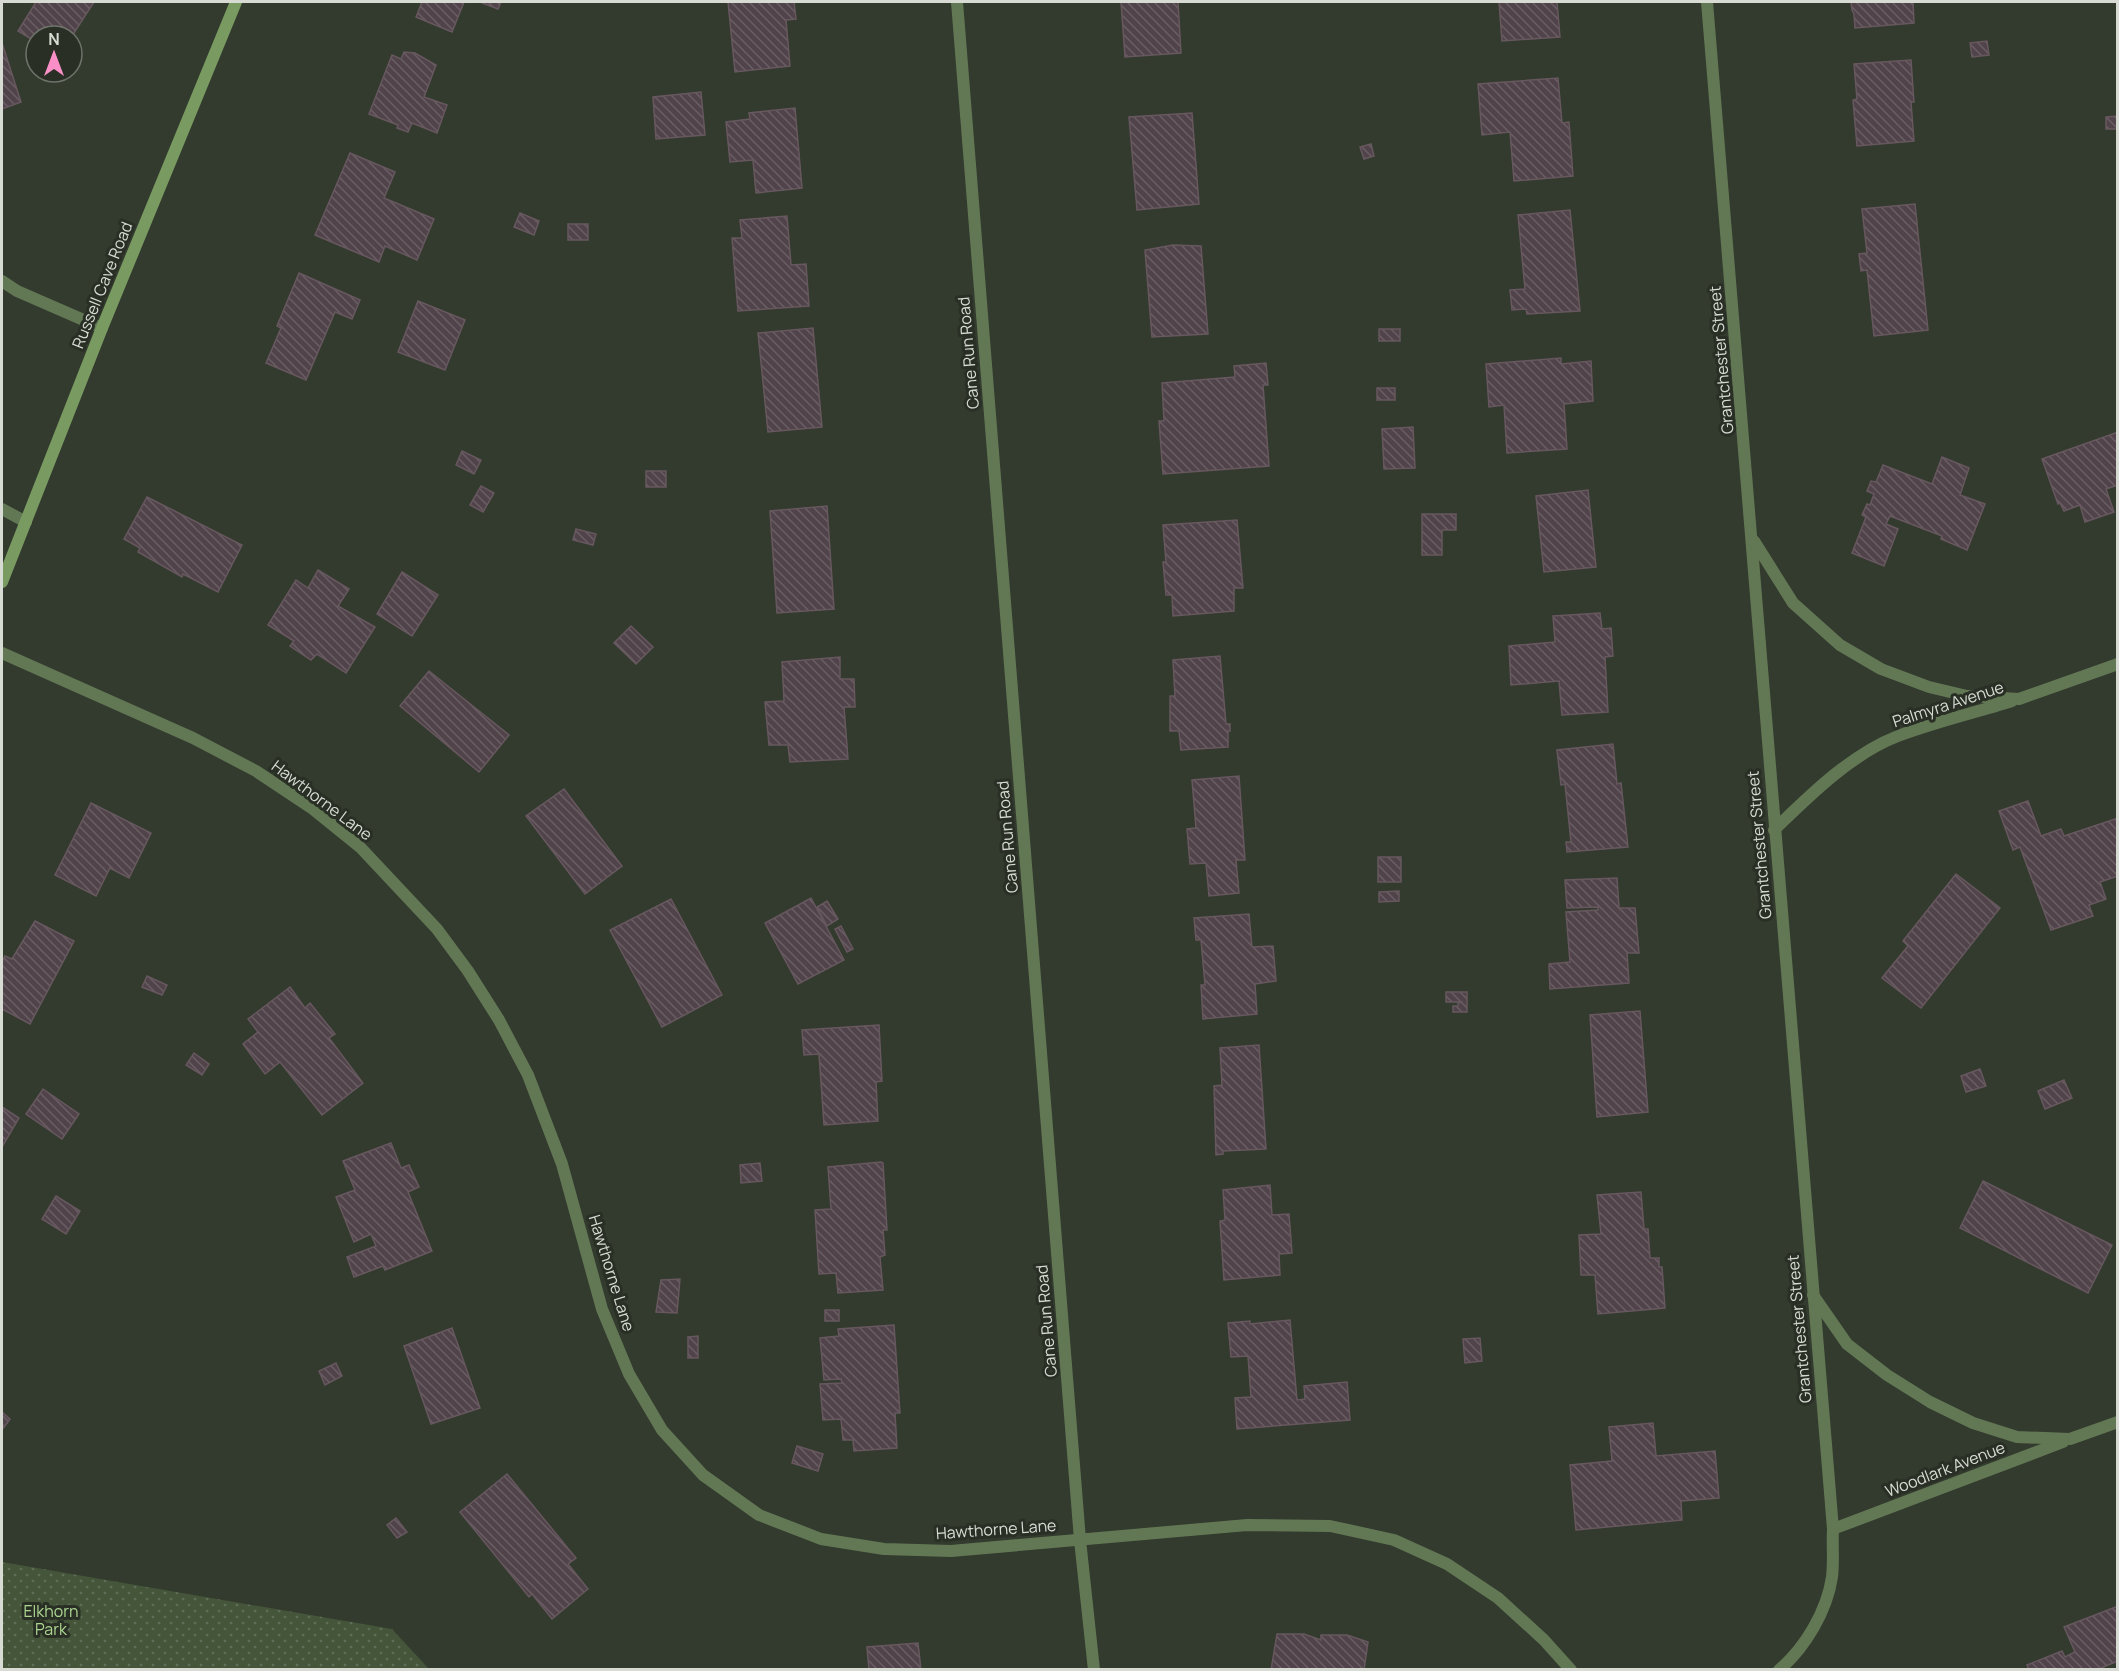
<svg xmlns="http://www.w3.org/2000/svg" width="2119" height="1671" font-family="Manrope,sans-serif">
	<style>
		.park { fill: url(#park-dots) }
		.building { fill: url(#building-back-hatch); stroke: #67585f; stroke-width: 1.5 }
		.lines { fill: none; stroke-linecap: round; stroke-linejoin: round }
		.service { stroke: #627854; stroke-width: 12 }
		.minor { stroke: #627854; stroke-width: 12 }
		.secondary { stroke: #799b61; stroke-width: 12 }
		.labels { text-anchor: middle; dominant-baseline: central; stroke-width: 6; stroke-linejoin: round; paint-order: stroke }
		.street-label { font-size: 16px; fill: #d7dbd4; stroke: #292f25 }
		.park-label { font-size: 16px; fill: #acd590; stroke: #292f25 }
	</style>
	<defs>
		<pattern id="park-dots" width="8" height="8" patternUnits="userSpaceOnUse" patternTransform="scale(1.5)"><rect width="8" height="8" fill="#445539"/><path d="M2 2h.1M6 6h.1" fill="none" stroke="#5e6d55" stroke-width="1.8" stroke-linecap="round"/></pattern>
		<pattern id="building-back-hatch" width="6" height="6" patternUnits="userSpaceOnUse" patternTransform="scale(1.5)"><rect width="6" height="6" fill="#51434a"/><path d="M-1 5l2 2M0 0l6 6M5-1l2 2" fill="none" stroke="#695e63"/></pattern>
	</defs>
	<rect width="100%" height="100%" fill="#333a2e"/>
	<path class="park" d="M2,1562L392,1629L429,1669H2Z"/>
	<g class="building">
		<path d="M36,2H94L72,36H36V42L18,31Z"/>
		<path d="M422,2H464L452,32L416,17Z"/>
		<path d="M480,2H501L498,9Z"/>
		<path d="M728,2H794L796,19L786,20L790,66L735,72Z"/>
		<path d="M1121,2H1178L1181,53L1125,57Z"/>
		<path d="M1499,2H1557L1560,37L1502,41Z"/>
		<path d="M1851,2H1913L1914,23L1855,28L1854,14L1852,10Z"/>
		<path d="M1987,41L1989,55L1972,57L1970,43Z"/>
		<path d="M2,43L21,102L2,109Z"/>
		<path d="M404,52L415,53L436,65L424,97L447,105L437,133L412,123L408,132L397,128L398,125L369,114L392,55L401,59Z"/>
		<path d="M1911,60L1914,102H1911L1914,141L1857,146L1853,100L1857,99L1854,64Z"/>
		<path d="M1558,78L1562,123L1569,122L1573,176L1514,181L1510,132L1482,135L1478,84Z"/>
		<path d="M701,92L705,135L656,139L653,97Z"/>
		<path d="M795,108L802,188L756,193L753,160L730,162L726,122L750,119L749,113Z"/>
		<path d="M1192,113L1199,204L1137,210L1129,117Z"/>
		<path d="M2118,116V129H2106V117Z"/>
		<path d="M1371,144L1374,156L1364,159L1360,147Z"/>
		<path d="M350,153L395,172L384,198L434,219L417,260L385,246L379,262L315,235Z"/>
		<path d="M1915,204L1928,330L1874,336L1867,270L1861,271L1859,254L1867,253L1862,209Z"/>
		<path d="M1570,210L1580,311L1527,314L1526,309L1512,310L1510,290L1525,289L1518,215Z"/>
		<path d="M520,213L539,221L534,235L514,227Z"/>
		<path d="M787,216L791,265L806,264L809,306L738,311L732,238H742L740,220Z"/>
		<rect x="568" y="224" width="20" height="16"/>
		<path d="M1173,245L1201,246L1208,334L1152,337L1145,250Z"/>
		<path d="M299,273L360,300L352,319L335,312L306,380L266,363L281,328L277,326Z"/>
		<path d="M418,301L465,320L445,370L398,352Z"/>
		<path d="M813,328L822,427L768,432L758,333Z"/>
		<rect x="1379" y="329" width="21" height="12"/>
		<path d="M1561,358V364L1591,361L1593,401L1564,404L1567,449L1507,453L1504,405L1489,407L1486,364Z"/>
		<path d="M1266,363L1268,385H1263L1269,466L1163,474L1159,421H1164L1162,383L1235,377L1234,366Z"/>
		<rect x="1377" y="388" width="18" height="12"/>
		<path d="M1413,427L1415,468L1384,469L1382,429Z"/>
		<path d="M2118,432V485L2106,489L2114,512L2085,522L2080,505L2064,511L2060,503L2058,504L2042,459Z"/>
		<path d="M462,451L481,460L474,474L456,465Z"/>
		<path d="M1942,457L1969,468L1960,495L1985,504L1967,550L1941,539L1942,536L1890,516L1886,524L1898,529L1884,566L1852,553L1866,517L1862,515L1867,504L1870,505L1874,494L1867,491L1871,481L1876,482L1883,465L1932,484Z"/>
		<rect x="646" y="471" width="20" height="16"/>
		<path d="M481,486L494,493L483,512L470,505Z"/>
		<path d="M1588,490L1596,567L1544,572L1536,496Z"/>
		<path d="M147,497L242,545L218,592L183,574L182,577L138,552L140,548L124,539Z"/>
		<path d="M827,506L834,609L777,613L770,511Z"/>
		<path d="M1422,514H1456V530H1442V555H1422Z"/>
		<path d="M1237,520L1243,588H1234V611L1173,616L1172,595H1166L1163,562H1166L1163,525Z"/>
		<path d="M576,529L596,534L593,545L573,540Z"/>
		<path d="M318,570L349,589L338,606L375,627L346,673L317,654L311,660L290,646L294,641L268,625L296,580L308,588Z"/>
		<path d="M402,572L438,595L412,636L377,614Z"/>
		<path d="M1600,613L1602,629L1611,628L1613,656L1605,657L1608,712L1562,715L1559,681L1511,685L1509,646L1555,642L1553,616Z"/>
		<path d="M631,626L653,647L636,664L614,643Z"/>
		<path d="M1220,656L1226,724H1230V731H1228V747L1181,750L1179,731H1170V696H1175L1173,660Z"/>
		<path d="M840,657V679H854L855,707H844L848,759L790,762L788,745H769L765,702L784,701L782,662Z"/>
		<path d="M429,671L509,735L479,772L400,706Z"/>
		<path d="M1613,744L1617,784L1621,783L1628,847L1567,852L1566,842H1571L1565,784L1561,785L1557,750Z"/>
		<path d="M1239,776L1245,860H1236L1239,893L1209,896L1206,863L1190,864L1187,829L1196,828L1192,780Z"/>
		<path d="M564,789L622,866L585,894L526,816Z"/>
		<path d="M2028,801L2041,836L2061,829L2064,836L2118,818V876L2100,882L2106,899L2089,905L2093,916L2051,930L2020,847L2013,850L1999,811Z"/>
		<path d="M91,803L151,833L129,878L110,868L96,896L55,875Z"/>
		<rect x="1378" y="857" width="23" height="25"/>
		<path d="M1956,874L2000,908L1921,1008L1882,978L1908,946L1903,941Z"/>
		<path d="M1617,878L1619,908H1635L1639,953H1627L1629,983L1550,989L1549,964L1570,962L1566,912L1598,910V907L1567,908L1565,880Z"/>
		<path d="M1399,891V901L1379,902V892Z"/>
		<path d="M811,898L844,960L798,984L765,923Z"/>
		<path d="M671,899L722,995L662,1027L610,930Z"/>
		<path d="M827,901L838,919L827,926L817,907Z"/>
		<path d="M1249,914L1252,947L1273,946L1276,981L1255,984L1257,1014L1203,1019L1201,985H1205L1201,940H1196L1194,918Z"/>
		<path d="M35,921L74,941L30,1024L2,1009V980L4,976L2,975V962L5,956L12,959Z"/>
		<path d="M841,926L853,949L847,952L835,929Z"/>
		<path d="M147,976L167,985L162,995L142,987Z"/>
		<path d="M290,987L305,1008L310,1003L335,1034L329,1038L363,1083L322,1115L280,1062L265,1074L243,1044L258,1032L248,1019Z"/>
		<path d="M1446,992H1467V1012H1453V1006H1458V1003L1463,1002H1446Z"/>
		<path d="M1640,1011L1648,1112L1597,1117L1590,1015Z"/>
		<path d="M879,1025L882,1081L876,1082L878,1121L824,1125L819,1054L804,1055L802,1030Z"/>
		<path d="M1259,1045L1266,1149L1223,1151V1154L1216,1155L1214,1086L1222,1085L1220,1048Z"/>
		<path d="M194,1053L209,1064L202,1075L186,1065Z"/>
		<path d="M1980,1069L1986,1086L1966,1092L1961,1076Z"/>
		<path d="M2064,1080L2072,1098L2045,1109L2038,1091Z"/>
		<path d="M43,1089L79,1114L62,1139L26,1114Z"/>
		<path d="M2,1107L19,1118L2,1147Z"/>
		<path d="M391,1143L401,1168L409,1165L419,1187L408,1192L432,1251L385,1270L383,1266L354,1277L347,1257L376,1246L371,1234L354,1242L336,1197L355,1190L343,1161Z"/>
		<path d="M881,1162L883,1163L887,1230H883L885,1255L880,1257L883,1290L838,1293L836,1273L819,1274L815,1210L831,1209L828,1167Z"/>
		<path d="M760,1163L762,1181L741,1183L740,1165Z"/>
		<path d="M1983,1181L2112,1245L2088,1293L1960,1228Z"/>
		<path d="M1270,1185L1272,1215L1289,1214L1292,1253L1279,1254L1280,1275L1224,1280L1220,1221L1225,1220L1223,1190Z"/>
		<path d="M1641,1192L1644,1229H1648L1650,1258H1659V1267H1662L1665,1308L1598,1314L1595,1275H1581L1579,1235L1601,1234L1597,1195Z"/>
		<path d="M56,1196L80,1211L66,1234L42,1219Z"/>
		<path d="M680,1279L677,1313L656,1312L661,1280Z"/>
		<rect x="825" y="1310" width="14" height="11"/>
		<path d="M1290,1320L1297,1400L1305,1399L1304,1386L1347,1382L1350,1420L1237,1429L1235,1398L1251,1397L1248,1356L1231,1357L1228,1323L1250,1321V1324Z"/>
		<path d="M894,1325L900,1413H895L897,1448L854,1451L853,1440H843L841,1419L823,1420L820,1384L842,1383L841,1379L824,1380L820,1338L839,1336L838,1329Z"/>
		<path d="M452,1328L480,1408L431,1424L404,1346Z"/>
		<path d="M698,1336V1358H688V1337Z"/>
		<path d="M1480,1338L1482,1361L1465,1363L1463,1339Z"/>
		<path d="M336,1363L342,1376L325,1385L319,1371Z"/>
		<path d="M2,1412L10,1419L2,1430Z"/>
		<path d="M1653,1423L1656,1456L1715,1451L1719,1498L1681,1501L1682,1520L1576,1530L1570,1465L1612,1461L1609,1427Z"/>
		<path d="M797,1446L823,1454L818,1471L792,1463Z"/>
		<path d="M507,1474L576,1558L568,1564L588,1589L552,1619L532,1594L529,1597L460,1512Z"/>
		<path d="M396,1518L407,1532L397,1538L387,1525Z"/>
		<path d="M2118,1606V1661L2096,1670H2029L2027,1665L2062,1651L2065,1657L2075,1652L2064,1627Z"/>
		<path d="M1277,1634H1304L1321,1640V1635H1347L1368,1642L1364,1670H1271Z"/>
		<path d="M918,1643L921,1670H869L867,1647Z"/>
	</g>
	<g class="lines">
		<g class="service">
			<path d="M2,281L17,291L102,328"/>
			<path d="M2,509L26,522"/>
		</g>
		<g class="minor">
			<path d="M957,2L1080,1540L1094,1670"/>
			<path d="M1707,2L1833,1529C1832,1544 1834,1561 1832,1577C1827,1611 1805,1648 1779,1670"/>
			<path d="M1754,541L1793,603L1840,645L1881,669L1929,687L1967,696L2019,699L2118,664"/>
			<path d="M2,653L193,738L256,771L313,809L360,847L437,929L468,971L499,1020L528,1075L562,1164L602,1309L629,1374L662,1430L703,1475L759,1515L821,1539L884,1549L951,1551L1247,1525L1330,1526L1394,1540L1447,1564L1498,1598L1544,1640L1571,1670"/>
			<path d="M1774,830C1809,796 1851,754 1898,736C1935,722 1974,713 2012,701"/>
			<path d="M1813,1295L1847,1344L1887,1375L1930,1402L1973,1423L2017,1437L2070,1439L2118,1422"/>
			<path d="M1833,1529L2063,1442"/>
		</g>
		<path class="secondary" d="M2,582L102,328L236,2"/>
	</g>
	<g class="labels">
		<g class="street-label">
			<text transform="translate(102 285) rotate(-68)">Russell Cave Road</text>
			<text transform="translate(968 353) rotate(-95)">Cane Run Road</text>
			<text transform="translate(1721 360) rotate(-95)">Grantchester Street</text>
			<text transform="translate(1948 704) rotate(-18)">Palmyra Avenue</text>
			<text transform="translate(322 800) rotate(37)">Hawthorne Lane</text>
			<text transform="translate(1007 837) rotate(-95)">Cane Run Road</text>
			<text transform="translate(1759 845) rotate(-95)">Grantchester Street</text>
			<text transform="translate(612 1273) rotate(73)">Hawthorne Lane</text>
			<text transform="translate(1046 1321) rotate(-95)">Cane Run Road</text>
			<text transform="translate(1799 1329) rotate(-95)">Grantchester Street</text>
			<text transform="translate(1945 1469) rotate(-21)">Woodlark Avenue</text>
			<text transform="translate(996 1529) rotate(-4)">Hawthorne Lane</text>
		</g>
		<g class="park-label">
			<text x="51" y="1611">Elkhorn<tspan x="51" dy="18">Park</tspan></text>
		</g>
	</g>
	<rect width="2119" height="1671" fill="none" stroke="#d7dbd4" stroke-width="6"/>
	<g transform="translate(54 54)"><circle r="28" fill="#292f25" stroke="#6f746b" stroke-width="1.5"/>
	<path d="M0-4.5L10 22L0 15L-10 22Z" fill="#fa8fc7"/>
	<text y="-9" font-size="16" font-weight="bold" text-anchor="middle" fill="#d7dbd4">N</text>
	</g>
</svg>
